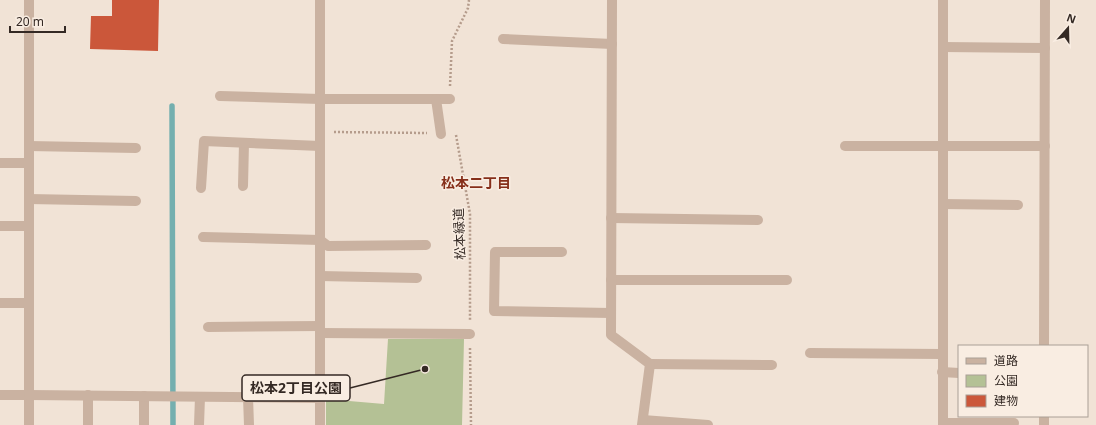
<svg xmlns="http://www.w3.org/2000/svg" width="1096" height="425" font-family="'Noto Sans','Noto Sans JP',sans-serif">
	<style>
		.green { fill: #b4c195 }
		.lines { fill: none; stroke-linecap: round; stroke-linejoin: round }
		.stream { stroke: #74afaf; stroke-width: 5.5 }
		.building { fill: #cb573a }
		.path { stroke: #b59c8c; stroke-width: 2.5; stroke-dasharray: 2 2; stroke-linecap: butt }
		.lane { stroke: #cab2a1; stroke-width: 10 }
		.street { stroke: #cab2a1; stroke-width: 10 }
		.labels { text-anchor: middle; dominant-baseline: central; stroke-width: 3; stroke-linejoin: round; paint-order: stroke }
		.street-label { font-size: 13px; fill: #342924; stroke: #f9ede2 }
		.neighbourhood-label { font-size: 14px; font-weight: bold; fill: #862f1a; stroke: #f9ede2 }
		.leader { fill: none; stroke: #342924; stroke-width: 1.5 }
		.callout-dot { fill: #342924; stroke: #f9ede2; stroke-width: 1.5 }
		.callout { fill: #f9ede2; stroke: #342924; stroke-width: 1.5 }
		.callout-label { font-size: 14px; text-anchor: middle; font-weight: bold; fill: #342924 }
	</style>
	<rect width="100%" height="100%" fill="#f1e3d6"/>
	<path class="green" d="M388,339H464L462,425H326V399L384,404Z"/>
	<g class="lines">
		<path class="stream" d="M172,106L173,425"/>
	</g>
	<path class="building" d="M112,0H159L158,51L90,49L91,16H112Z"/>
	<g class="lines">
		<g class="path">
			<path d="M450,86L452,41L468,8L469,0"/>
			<path d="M334,132L427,133"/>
			<path d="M456,135L470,214V321"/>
			<path d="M470,348L471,425"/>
		</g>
		<g class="lane">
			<path d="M503,39L612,44"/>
			<path d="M943,47L1045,48"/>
			<path d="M220,96L320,99H450"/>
			<path d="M29,146L136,148"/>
			<path d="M845,146H943"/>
			<path d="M0,163H29"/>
			<path d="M243,186L244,143"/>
			<path d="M201,188L204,141L320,146"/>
			<path d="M29,199L136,201"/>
			<path d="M943,204L1018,205"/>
			<path d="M611,218L758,220"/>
			<path d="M0,226H29"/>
			<path d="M203,237L320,240L328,246L426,245"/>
			<path d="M562,252H495L494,311L611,313"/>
			<path d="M320,276L417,278"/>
			<path d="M611,280H787"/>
			<path d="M0,303H29"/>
			<path d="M208,327L320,326"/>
			<path d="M320,333L470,334"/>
			<path d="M810,353L942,354"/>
			<path d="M650,364L772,365"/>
			<path d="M942,372L959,373"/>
			<path d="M0,395H29"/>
			<path d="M144,396V425"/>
			<path d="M248,397L249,425"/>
			<path d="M643,420L708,425"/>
			<path d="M943,423H1014"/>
			<path d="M88,425V395"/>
			<path d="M199,425L200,397"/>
		</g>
		<g class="street">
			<path d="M29,0V425"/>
			<path d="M320,0V425"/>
			<path d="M612,0L611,335L650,364L642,425"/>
			<path d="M436,99L441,134"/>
			<path d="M943,146H1045"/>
			<path d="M1044,346L1045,0"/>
			<path d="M29,395L320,398"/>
			<path d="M943,425V0"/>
			<path d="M1044,425V416"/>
		</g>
	</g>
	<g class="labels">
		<g class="street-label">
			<text transform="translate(459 234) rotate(-92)">松本緑道</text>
		</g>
		<g class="neighbourhood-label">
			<text x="476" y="182">松本二丁目</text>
		</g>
	</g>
	<path class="leader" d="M425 369L350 388"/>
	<circle class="callout-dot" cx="425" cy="369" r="4"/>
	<rect class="callout" x="242" y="375" width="108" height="26" rx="4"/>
	<g class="callout-label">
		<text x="296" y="393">松本2丁目公園</text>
	</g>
	<rect x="958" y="345" width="130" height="72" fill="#f9ede2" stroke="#aa9f96"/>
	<rect x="966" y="358" width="20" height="6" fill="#cab2a1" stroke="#aa9f96"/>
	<text x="994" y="365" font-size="12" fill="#342924">道路</text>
	<rect x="966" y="375" width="20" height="12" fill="#b4c195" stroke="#aa9f96"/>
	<text x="994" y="385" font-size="12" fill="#342924">公園</text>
	<rect x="966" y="395" width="20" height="12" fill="#cb573a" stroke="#aa9f96"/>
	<text x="994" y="405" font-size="12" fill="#342924">建物</text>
	<g transform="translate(1068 28) rotate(20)" stroke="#f9ede2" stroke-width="3" paint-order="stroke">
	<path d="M0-3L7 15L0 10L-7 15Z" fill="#342924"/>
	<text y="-6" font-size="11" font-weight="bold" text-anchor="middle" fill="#342924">N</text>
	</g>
	<path d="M10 26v6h55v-6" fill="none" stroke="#342924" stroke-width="2"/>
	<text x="16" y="26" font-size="12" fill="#342924" stroke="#f9ede2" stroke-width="3" paint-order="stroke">20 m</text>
</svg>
